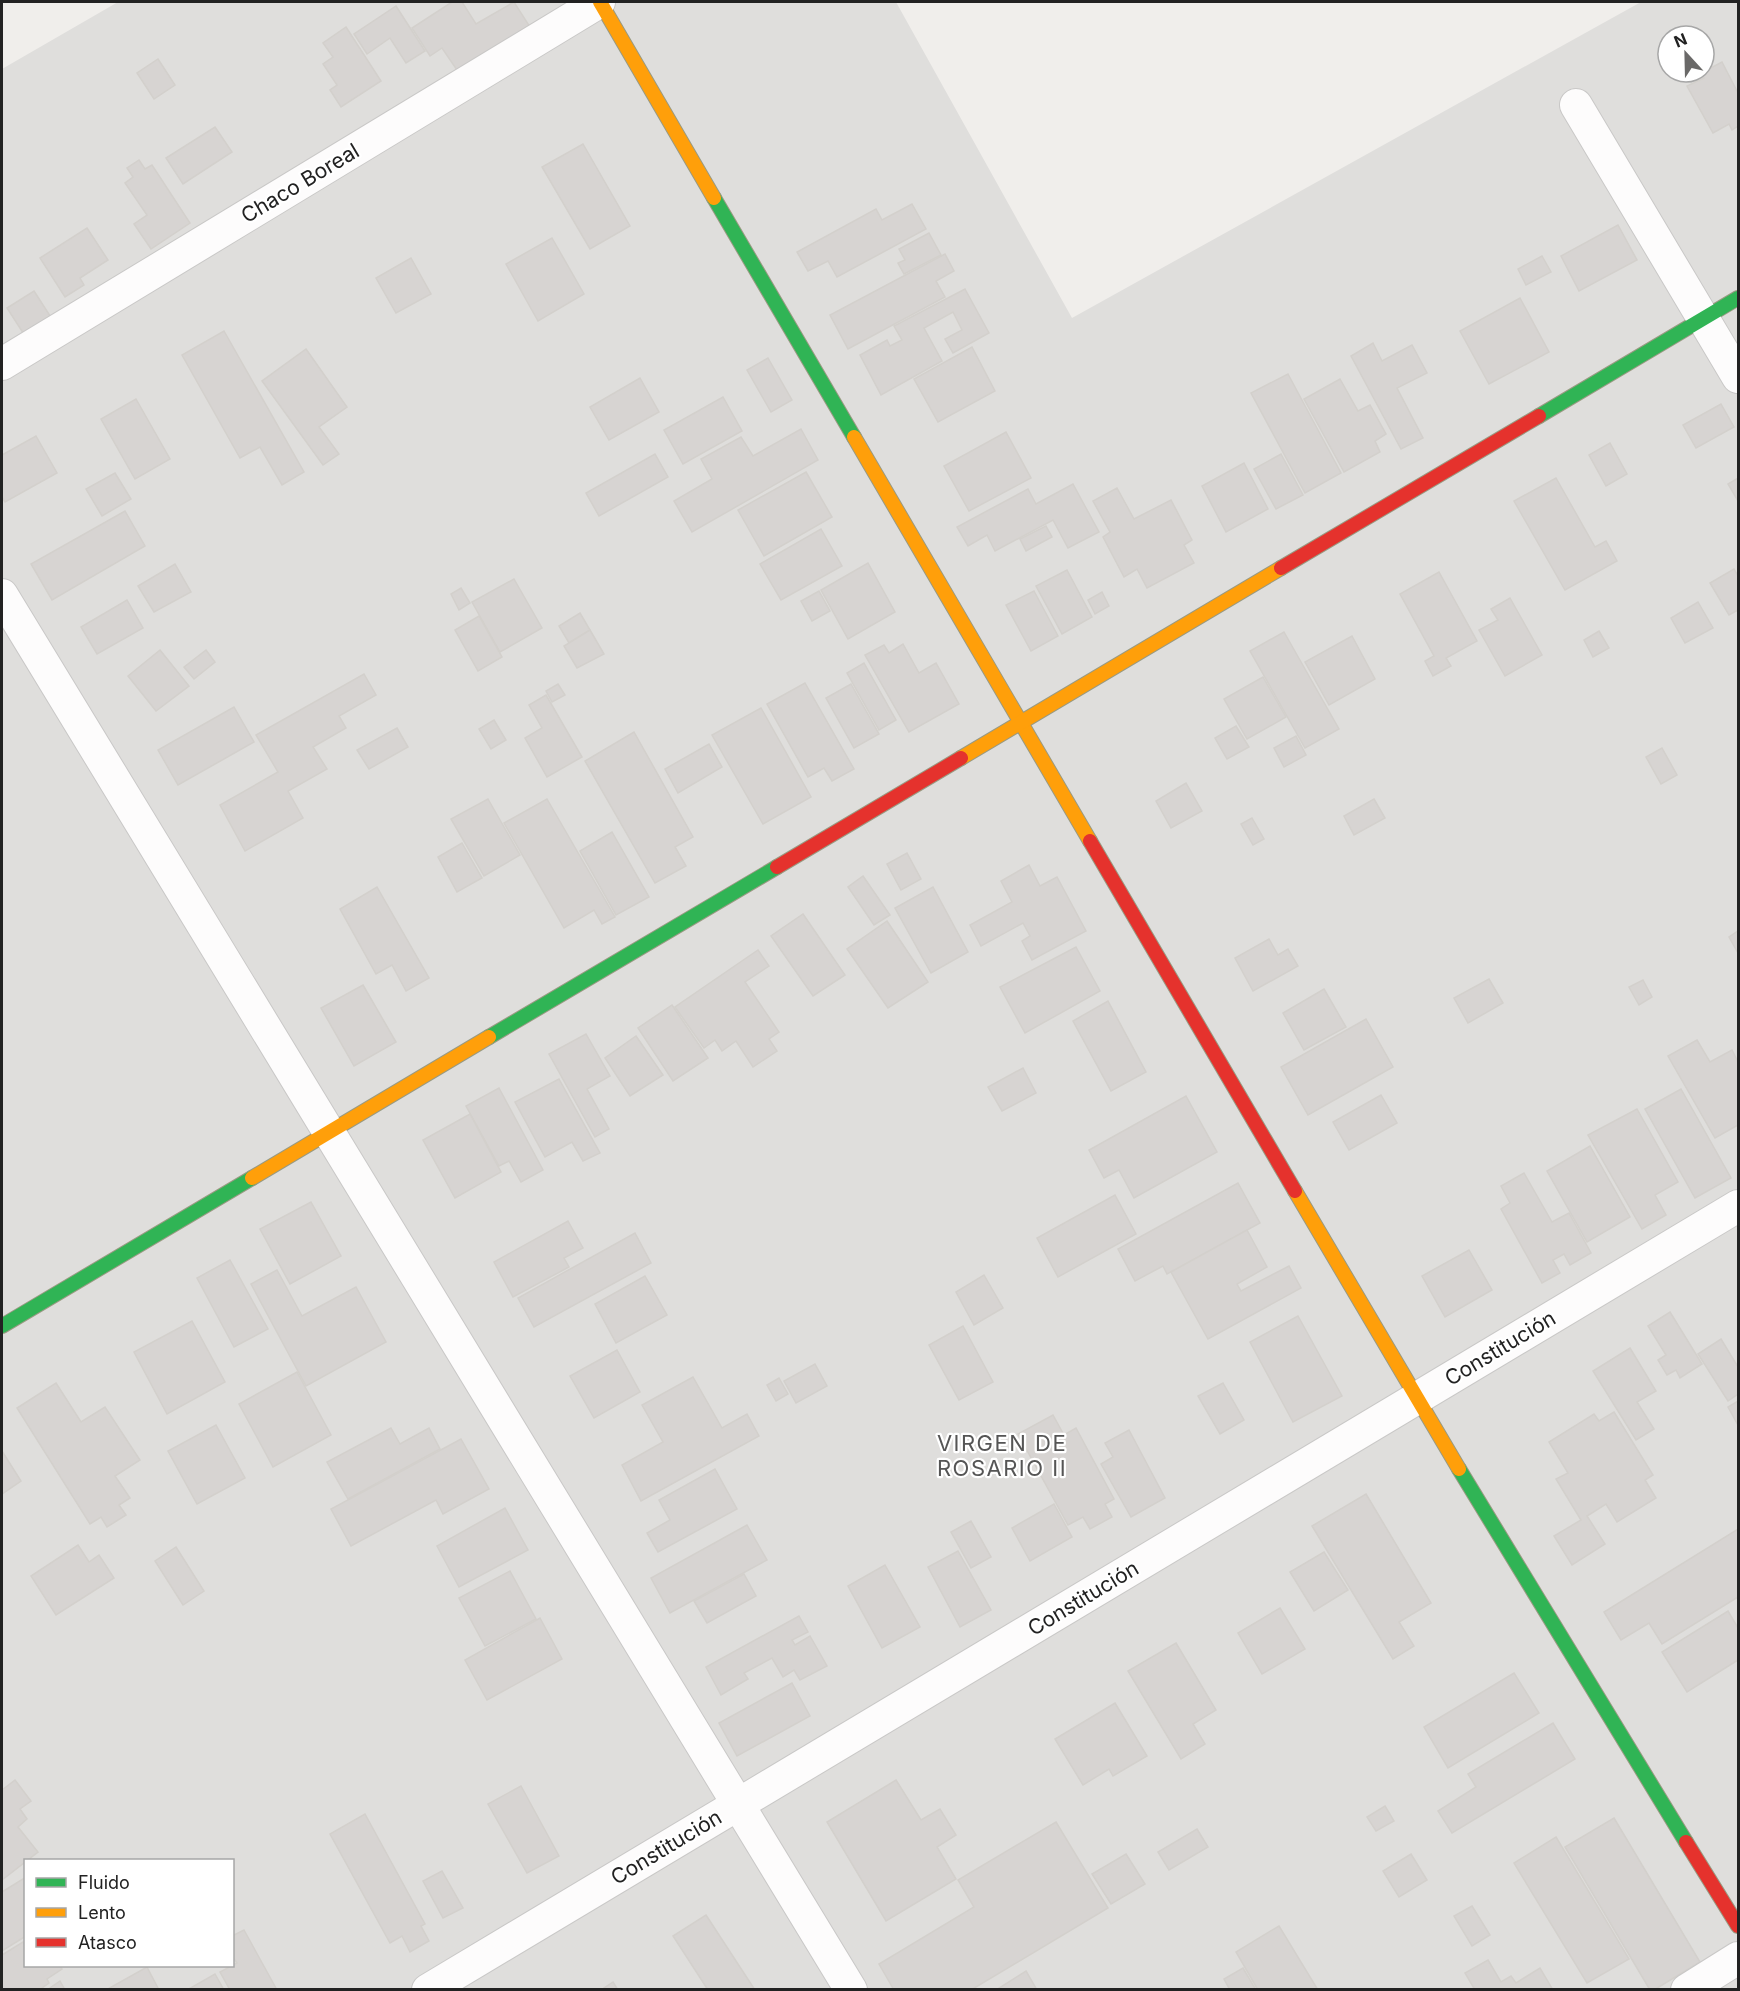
<svg xmlns="http://www.w3.org/2000/svg" width="1740" height="1991" font-family="Inter,sans-serif">
	<style>
		.residential { fill: #dfdedc; fill-rule: evenodd }
		.building { fill: #d7d4d2; stroke: #d3d0cc; stroke-width: 1.5 }
		.lines { fill: none; stroke-linecap: round; stroke-linejoin: round }
		.street-casing { stroke: #c9c8c7; stroke-width: 34 }
		.fast-casing { stroke: #999a82; stroke-width: 16 }
		.slow-casing { stroke: #999a82; stroke-width: 16 }
		.jam-casing { stroke: #999a82; stroke-width: 16 }
		.street { stroke: #fdfcfc; stroke-width: 32 }
		.fast { stroke: #30b455; stroke-width: 14 }
		.slow { stroke: #ff9f0a; stroke-width: 14 }
		.jam { stroke: #e5322d; stroke-width: 14 }
		.labels { text-anchor: middle; dominant-baseline: central; stroke-width: 4.5; stroke-linejoin: round; paint-order: stroke }
		.street-label { font-size: 21px; fill: #222; stroke: #fff }
		.neighbourhood-label { font-size: 22px; letter-spacing: 1.5px; fill: #555; stroke: #fff }
	</style>
	<rect width="100%" height="100%" fill="#f0eeeb"/>
	<path class="residential" d="M118,2H896L1072,318L1641,2H1738V1989H2V69ZM1668,36H1704V72H1668ZM26,1860H232V1966H26Z"/>
	<g class="building">
		<path d="M452,2H462L476,24L514,2L530,27L459,73L442,48L430,56L412,28Z"/>
		<path d="M396,6L425,51L406,63L390,38L367,54L354,34Z"/>
		<path d="M346,27L381,81L341,107L330,90L337,85L323,64L333,57L323,43Z"/>
		<path d="M158,59L175,85L154,99L137,73Z"/>
		<path d="M1722,62L1738,93V126L1732,130L1729,124L1713,133L1687,86L1704,78L1701,73Z"/>
		<path d="M215,127L232,152L183,184L166,158Z"/>
		<path d="M583,144L630,226L590,249L542,167Z"/>
		<path d="M139,160L145,169L152,165L190,223L151,249L134,224L147,215L125,183L133,177L127,168Z"/>
		<path d="M912,204L926,229L837,277L828,261L808,271L797,252L876,209L882,220Z"/>
		<path d="M1618,225L1637,260L1579,291L1561,256Z"/>
		<path d="M87,228L108,260L80,278L84,285L65,297L40,258Z"/>
		<path d="M929,233L941,255L904,274L898,263L905,260L899,249Z"/>
		<path d="M552,238L584,294L538,321L506,264Z"/>
		<path d="M945,254L954,271L936,281L945,297L848,349L830,315Z"/>
		<path d="M1542,256L1551,272L1526,285L1518,269Z"/>
		<path d="M411,258L431,294L396,313L376,278Z"/>
		<path d="M965,289L989,333L953,353L945,339L962,330L953,312L924,328L942,361L881,395L860,355L887,340L890,346L902,340L894,326Z"/>
		<path d="M34,291L54,322L27,339L7,308Z"/>
		<path d="M1520,298L1549,352L1489,384L1460,331Z"/>
		<path d="M224,331L304,472L282,485L260,447L240,458L182,355Z"/>
		<path d="M1373,343L1382,361L1412,345L1427,373L1397,388L1423,438L1401,449L1351,356Z"/>
		<path d="M972,347L995,391L938,422L914,379Z"/>
		<path d="M306,349L347,407L319,427L339,454L323,465L262,381Z"/>
		<path d="M768,358L792,400L771,412L747,370Z"/>
		<path d="M1288,374L1341,473L1305,493L1251,393Z"/>
		<path d="M640,378L659,412L609,440L590,407Z"/>
		<path d="M1340,379L1358,411L1370,405L1386,434L1375,441L1380,452L1344,472L1304,399Z"/>
		<path d="M723,397L742,431L683,464L664,430Z"/>
		<path d="M136,399L170,459L135,479L101,419Z"/>
		<path d="M1721,404L1734,427L1696,448L1683,425Z"/>
		<path d="M801,429L818,460L692,532L674,501L712,479L701,459L741,437L753,456Z"/>
		<path d="M1006,432L1031,478L969,511L944,466Z"/>
		<path d="M36,436L57,473L5,502L2,497V455Z"/>
		<path d="M1610,443L1627,474L1606,486L1589,455Z"/>
		<path d="M655,454L668,477L599,516L586,493Z"/>
		<path d="M1281,454L1303,495L1276,509L1254,469Z"/>
		<path d="M1244,463L1268,509L1226,532L1202,486Z"/>
		<path d="M806,472L832,517L764,556L738,510Z"/>
		<path d="M115,473L131,499L102,516L86,489Z"/>
		<path d="M1556,478L1595,547L1606,541L1617,561L1565,590L1514,501Z"/>
		<path d="M1738,478V501L1728,484Z"/>
		<path d="M1073,484L1099,532L1068,548L1053,520L995,551L987,535L968,546L957,527L1028,489L1036,504Z"/>
		<path d="M1117,488L1134,519L1171,500L1192,540L1184,545L1194,563L1147,588L1137,569L1124,577L1103,537L1110,532L1093,501Z"/>
		<path d="M125,511L145,546L52,600L31,564Z"/>
		<path d="M1046,526L1052,537L1026,551L1020,539Z"/>
		<path d="M821,529L842,566L781,600L760,564Z"/>
		<path d="M868,563L895,612L848,639L821,590Z"/>
		<path d="M175,564L191,592L154,612L138,586Z"/>
		<path d="M1734,569L1738,576V610L1729,615L1710,583Z"/>
		<path d="M1067,570L1092,617L1062,634L1036,586Z"/>
		<path d="M1439,572L1477,641L1446,658L1451,666L1433,676L1425,661L1434,656L1400,594Z"/>
		<path d="M514,579L542,628L500,652L472,602Z"/>
		<path d="M461,588L470,603L459,610L451,594Z"/>
		<path d="M819,591L830,611L812,621L801,601Z"/>
		<path d="M1034,591L1058,636L1031,651L1006,605Z"/>
		<path d="M1102,592L1109,606L1095,614L1088,600Z"/>
		<path d="M1510,598L1542,655L1505,676L1479,630L1498,620L1491,609Z"/>
		<path d="M127,600L143,628L97,654L81,627Z"/>
		<path d="M1698,602L1713,628L1685,643L1671,618Z"/>
		<path d="M580,613L590,630L569,643L559,626Z"/>
		<path d="M479,616L502,657L478,671L455,630Z"/>
		<path d="M590,630L604,654L577,668L564,646Z"/>
		<path d="M1599,631L1609,648L1593,657L1584,640Z"/>
		<path d="M1284,632L1339,729L1305,748L1250,651Z"/>
		<path d="M1352,636L1375,679L1329,705L1305,662Z"/>
		<path d="M903,644L919,673L936,663L959,704L909,732L865,655L884,645L889,653Z"/>
		<path d="M160,650L189,686L156,711L128,676Z"/>
		<path d="M206,650L215,662L194,679L184,667Z"/>
		<path d="M864,663L896,720L879,730L847,673Z"/>
		<path d="M364,674L376,695L339,716L346,728L313,747L327,769L288,791L303,818L245,851L220,805L278,772L256,735Z"/>
		<path d="M1263,677L1286,717L1247,739L1224,699Z"/>
		<path d="M805,683L854,769L832,781L824,768L808,777L767,704Z"/>
		<path d="M558,684L565,695L552,702L546,691Z"/>
		<path d="M851,684L879,734L854,748L826,698Z"/>
		<path d="M546,695L582,757L547,777L525,738L542,728L529,705Z"/>
		<path d="M234,707L254,742L178,785L158,750Z"/>
		<path d="M761,708L811,797L763,824L712,735Z"/>
		<path d="M494,720L506,740L491,749L479,729Z"/>
		<path d="M1236,726L1249,747L1227,759L1215,738Z"/>
		<path d="M397,728L408,747L369,769L357,750Z"/>
		<path d="M634,732L693,837L675,847L686,866L655,883L585,761Z"/>
		<path d="M1296,736L1306,755L1284,767L1274,748Z"/>
		<path d="M709,744L722,767L678,793L665,769Z"/>
		<path d="M1662,748L1677,775L1661,784L1646,757Z"/>
		<path d="M1186,783L1202,811L1171,828L1156,801Z"/>
		<path d="M488,799L520,855L484,876L451,819Z"/>
		<path d="M547,799L615,917L602,924L594,910L564,928L504,823Z"/>
		<path d="M1374,799L1385,818L1354,835L1344,816Z"/>
		<path d="M1252,818L1264,839L1253,845L1241,824Z"/>
		<path d="M612,832L649,897L616,915L580,851Z"/>
		<path d="M462,843L482,878L457,892L438,857Z"/>
		<path d="M907,853L921,879L901,890L887,864Z"/>
		<path d="M1029,865L1040,886L1057,877L1086,931L1032,960L1022,941L1030,936L1023,923L981,946L970,925L1012,902L1001,881Z"/>
		<path d="M863,876L890,915L874,925L848,887Z"/>
		<path d="M377,887L429,978L406,991L392,965L376,974L340,909Z"/>
		<path d="M933,887L968,952L931,973L895,908Z"/>
		<path d="M803,914L845,975L813,996L771,936Z"/>
		<path d="M887,921L928,982L888,1008L847,949Z"/>
		<path d="M1738,931V953L1729,937Z"/>
		<path d="M1269,939L1278,955L1288,949L1298,966L1253,991L1235,958Z"/>
		<path d="M1076,947L1100,991L1025,1033L1000,987Z"/>
		<path d="M758,950L769,966L745,982L779,1032L769,1039L777,1051L753,1067L736,1041L722,1051L715,1040L704,1048L675,1007Z"/>
		<path d="M1489,979L1503,1003L1468,1023L1454,998Z"/>
		<path d="M1643,980L1652,997L1639,1005L1629,987Z"/>
		<path d="M363,985L396,1042L354,1066L321,1008Z"/>
		<path d="M1324,989L1346,1027L1304,1050L1283,1013Z"/>
		<path d="M1108,1001L1146,1072L1111,1091L1073,1021Z"/>
		<path d="M672,1005L708,1058L673,1081L638,1028Z"/>
		<path d="M1366,1019L1393,1067L1308,1115L1281,1067Z"/>
		<path d="M586,1034L610,1076L587,1089L609,1129L595,1137L549,1054Z"/>
		<path d="M636,1036L663,1075L630,1096L605,1058Z"/>
		<path d="M1697,1040L1710,1062L1732,1050L1738,1062V1125L1715,1138L1668,1056Z"/>
		<path d="M1023,1068L1036,1093L1002,1111L988,1087Z"/>
		<path d="M559,1079L600,1153L583,1161L572,1142L545,1157L515,1102Z"/>
		<path d="M499,1088L543,1170L521,1182L509,1161L499,1166L466,1106Z"/>
		<path d="M1681,1089L1731,1178L1695,1198L1645,1109Z"/>
		<path d="M1381,1095L1397,1123L1349,1150L1333,1122Z"/>
		<path d="M1186,1096L1217,1152L1134,1198L1119,1170L1104,1178L1089,1150Z"/>
		<path d="M1637,1109L1678,1182L1655,1195L1666,1215L1642,1229L1588,1135Z"/>
		<path d="M470,1114L501,1172L455,1198L423,1140Z"/>
		<path d="M1590,1146L1630,1217L1587,1242L1547,1171Z"/>
		<path d="M1524,1173L1552,1222L1569,1213L1591,1253L1570,1265L1564,1254L1553,1260L1560,1273L1542,1283L1501,1209L1510,1203L1501,1186Z"/>
		<path d="M1238,1183L1260,1223L1167,1274L1163,1266L1135,1281L1118,1249Z"/>
		<path d="M1115,1195L1136,1234L1058,1277L1037,1238Z"/>
		<path d="M311,1202L341,1256L290,1284L260,1229Z"/>
		<path d="M568,1221L583,1248L564,1258L569,1267L513,1297L494,1262Z"/>
		<path d="M1247,1230L1267,1267L1237,1284L1241,1291L1289,1266L1301,1288L1208,1339L1171,1272Z"/>
		<path d="M635,1233L651,1263L534,1327L518,1298Z"/>
		<path d="M1469,1250L1492,1290L1445,1317L1422,1276Z"/>
		<path d="M230,1260L268,1329L234,1347L197,1278Z"/>
		<path d="M277,1270L302,1316L356,1287L386,1342L306,1386L251,1284Z"/>
		<path d="M984,1275L1003,1308L974,1325L956,1292Z"/>
		<path d="M645,1276L667,1315L616,1343L595,1304Z"/>
		<path d="M1670,1312L1702,1364L1680,1378L1676,1370L1667,1375L1658,1360L1666,1355L1648,1326Z"/>
		<path d="M1298,1316L1342,1396L1293,1422L1250,1342Z"/>
		<path d="M192,1321L225,1382L167,1414L134,1352Z"/>
		<path d="M963,1326L993,1382L959,1400L929,1345Z"/>
		<path d="M1721,1339L1738,1367V1394L1728,1401L1698,1354Z"/>
		<path d="M1630,1348L1656,1391L1637,1402L1654,1429L1636,1440L1593,1371Z"/>
		<path d="M617,1350L640,1392L594,1418L570,1376Z"/>
		<path d="M815,1364L827,1386L796,1403L784,1381Z"/>
		<path d="M297,1372L331,1435L273,1467L239,1404Z"/>
		<path d="M693,1377L722,1428L747,1414L759,1436L641,1501L622,1465L663,1442L642,1405Z"/>
		<path d="M779,1378L788,1394L776,1401L767,1385Z"/>
		<path d="M56,1383L81,1422L105,1407L140,1460L115,1476L130,1498L119,1505L126,1515L107,1527L101,1517L90,1524L17,1408Z"/>
		<path d="M1223,1383L1244,1420L1220,1434L1198,1396Z"/>
		<path d="M1738,1401V1425L1728,1407Z"/>
		<path d="M1614,1412L1653,1475L1645,1480L1656,1498L1617,1522L1606,1504L1587,1516L1605,1544L1572,1565L1554,1536L1581,1520L1556,1479L1568,1473L1549,1442L1594,1414L1599,1421Z"/>
		<path d="M1053,1415L1064,1435L1076,1428L1114,1499L1105,1504L1112,1517L1090,1529L1083,1517L1068,1525L1018,1434Z"/>
		<path d="M216,1425L245,1478L197,1504L168,1451Z"/>
		<path d="M391,1428L400,1444L429,1428L440,1449L348,1499L327,1462Z"/>
		<path d="M1129,1430L1165,1498L1131,1517L1101,1464L1113,1457L1105,1443Z"/>
		<path d="M461,1439L489,1489L443,1514L436,1500L351,1546L331,1509Z"/>
		<path d="M2,1451L21,1481L2,1494Z"/>
		<path d="M715,1469L737,1509L658,1552L647,1533L670,1520L659,1500Z"/>
		<path d="M1366,1494L1431,1603L1399,1622L1414,1646L1393,1659L1312,1526Z"/>
		<path d="M1054,1504L1072,1537L1030,1561L1012,1528Z"/>
		<path d="M505,1508L528,1550L459,1587L437,1546Z"/>
		<path d="M971,1521L991,1557L971,1568L951,1532Z"/>
		<path d="M747,1525L767,1560L670,1613L651,1578Z"/>
		<path d="M1738,1529V1597L1662,1644L1649,1623L1621,1640L1604,1612Z"/>
		<path d="M78,1545L89,1562L99,1555L114,1578L56,1615L31,1576Z"/>
		<path d="M176,1547L204,1591L183,1605L155,1561Z"/>
		<path d="M958,1551L991,1610L960,1627L928,1567Z"/>
		<path d="M1324,1552L1348,1590L1314,1611L1290,1572Z"/>
		<path d="M885,1565L920,1627L882,1648L848,1586Z"/>
		<path d="M510,1571L536,1619L485,1646L459,1598Z"/>
		<path d="M744,1574L756,1596L707,1623L694,1601Z"/>
		<path d="M1280,1608L1305,1649L1262,1674L1238,1633Z"/>
		<path d="M1728,1611L1738,1628V1660L1687,1692L1662,1652Z"/>
		<path d="M799,1616L808,1632L792,1640L795,1645L810,1636L827,1666L800,1680L794,1670L783,1677L772,1658L744,1673L748,1679L721,1695L706,1667Z"/>
		<path d="M540,1618L562,1659L487,1700L465,1660Z"/>
		<path d="M1176,1643L1216,1710L1193,1724L1205,1744L1181,1759L1128,1671Z"/>
		<path d="M1514,1673L1539,1713L1448,1768L1424,1727Z"/>
		<path d="M792,1683L810,1716L737,1756L719,1723Z"/>
		<path d="M1115,1703L1147,1756L1113,1776L1109,1769L1083,1785L1055,1739Z"/>
		<path d="M1553,1723L1575,1759L1452,1833L1438,1811L1476,1787L1468,1774Z"/>
		<path d="M15,1780L31,1801L20,1809L27,1819L18,1827L38,1852L2,1880V1790Z"/>
		<path d="M896,1780L921,1820L940,1809L956,1835L937,1847L956,1879L886,1921L827,1822Z"/>
		<path d="M521,1786L559,1856L527,1873L488,1804Z"/>
		<path d="M1385,1806L1394,1821L1376,1831L1367,1817Z"/>
		<path d="M365,1814L425,1924L421,1926L429,1941L410,1952L402,1936L390,1943L330,1834Z"/>
		<path d="M1614,1818L1700,1962L1654,1990H1650L1565,1847Z"/>
		<path d="M1056,1822L1108,1908L971,1990H894L879,1964L974,1907L958,1880Z"/>
		<path d="M1197,1829L1208,1847L1169,1870L1158,1852Z"/>
		<path d="M1556,1837L1629,1959L1587,1983L1514,1863Z"/>
		<path d="M1126,1854L1145,1884L1111,1904L1092,1874Z"/>
		<path d="M1411,1854L1427,1880L1399,1897L1383,1871Z"/>
		<path d="M442,1871L463,1908L443,1918L423,1881Z"/>
		<path d="M26,1877V1936L2,1951V1892Z"/>
		<path d="M1472,1906L1490,1935L1472,1946L1454,1916Z"/>
		<path d="M706,1915L755,1990H708L673,1936Z"/>
		<path d="M1279,1926L1318,1990H1258L1236,1952Z"/>
		<path d="M244,1930L277,1990H230L220,1972L237,1963L232,1956V1936Z"/>
		<path d="M23,1942L26,1946V1966H60L62,1969L47,1979L49,1983L39,1990H2V1955Z"/>
		<path d="M1488,1960L1501,1982L1511,1976L1516,1983L1540,1968L1553,1990H1475L1465,1973Z"/>
		<path d="M147,1967L159,1990H106Z"/>
		<path d="M1243,1968L1256,1990H1230L1224,1979Z"/>
		<path d="M1026,1971L1037,1990H996Z"/>
		<path d="M215,1974L224,1990H187Z"/>
		<path d="M60,1981L65,1990H47Z"/>
		<path d="M613,1982L618,1990H601Z"/>
	</g>
	<g class="lines">
		<defs>
			<g id="street">
				<path d="M1576,105L1738,377"/>
				<path d="M2,364L599,2"/>
				<path d="M2,595L851,1990"/>
				<path d="M428,1990L1738,1206"/>
				<path d="M1687,1990L1738,1958"/>
			</g>
			<g id="fast">
				<path d="M714,198L854,437"/>
				<path d="M1539,416L1738,298"/>
				<path d="M489,1037L777,867"/>
				<path d="M2,1326L252,1178"/>
				<path d="M1459,1469L1686,1842"/>
			</g>
			<g id="slow">
				<path d="M600,2L714,198"/>
				<path d="M854,437L1090,841"/>
				<path d="M961,758L1281,568"/>
				<path d="M252,1178L489,1037"/>
				<path d="M1295,1191L1459,1469"/>
			</g>
			<g id="jam">
				<path d="M1281,568L1539,416"/>
				<path d="M1090,841L1295,1191"/>
				<path d="M777,867L961,758"/>
				<path d="M1686,1842L1738,1926"/>
			</g>
		</defs>
		<use href="#street" class="street-casing"/>
		<use href="#fast" class="fast-casing"/>
		<use href="#slow" class="slow-casing"/>
		<use href="#jam" class="jam-casing"/>
		<use href="#street" class="street"/>
		<use href="#fast" class="fast"/>
		<use href="#slow" class="slow"/>
		<use href="#jam" class="jam"/>
	</g>
	<g class="labels">
		<g class="street-label">
			<text transform="translate(300 183) rotate(-31)">Chaco Boreal</text>
			<text transform="translate(1500 1348) rotate(-31)">Constitución</text>
			<text transform="translate(1083 1598) rotate(-31)">Constitución</text>
			<text transform="translate(666 1847) rotate(-31)">Constitución</text>
		</g>
		<g class="neighbourhood-label">
			<text x="1002" y="1443">VIRGEN DE<tspan x="1002" dy="25">ROSARIO II</tspan></text>
		</g>
	</g>
	<rect width="1740" height="1991" fill="none" stroke="#222222" stroke-width="6"/>
	<rect x="24" y="1859" width="210" height="108" fill="#ffffff" stroke="#a7a7a7" stroke-width="1.5"/>
	<rect x="36" y="1878" width="30" height="9" fill="#30b455" stroke="#a7a7a7" stroke-width="1.5"/>
	<text x="78" y="1889" font-size="18" fill="#222222">Fluido</text>
	<rect x="36" y="1908" width="30" height="9" fill="#ff9f0a" stroke="#a7a7a7" stroke-width="1.5"/>
	<text x="78" y="1919" font-size="18" fill="#222222">Lento</text>
	<rect x="36" y="1938" width="30" height="9" fill="#e5322d" stroke="#a7a7a7" stroke-width="1.5"/>
	<text x="78" y="1949" font-size="18" fill="#222222">Atasco</text>
	<g transform="translate(1686 54) rotate(338)"><circle r="28" fill="#ffffff" stroke="#a7a7a7" stroke-width="1.5"/>
	<path d="M0-4.5L10 22L0 15L-10 22Z" fill="#6a6968"/>
	<text y="-9" font-size="16" font-weight="bold" text-anchor="middle" fill="#222222">N</text>
	</g>
</svg>
